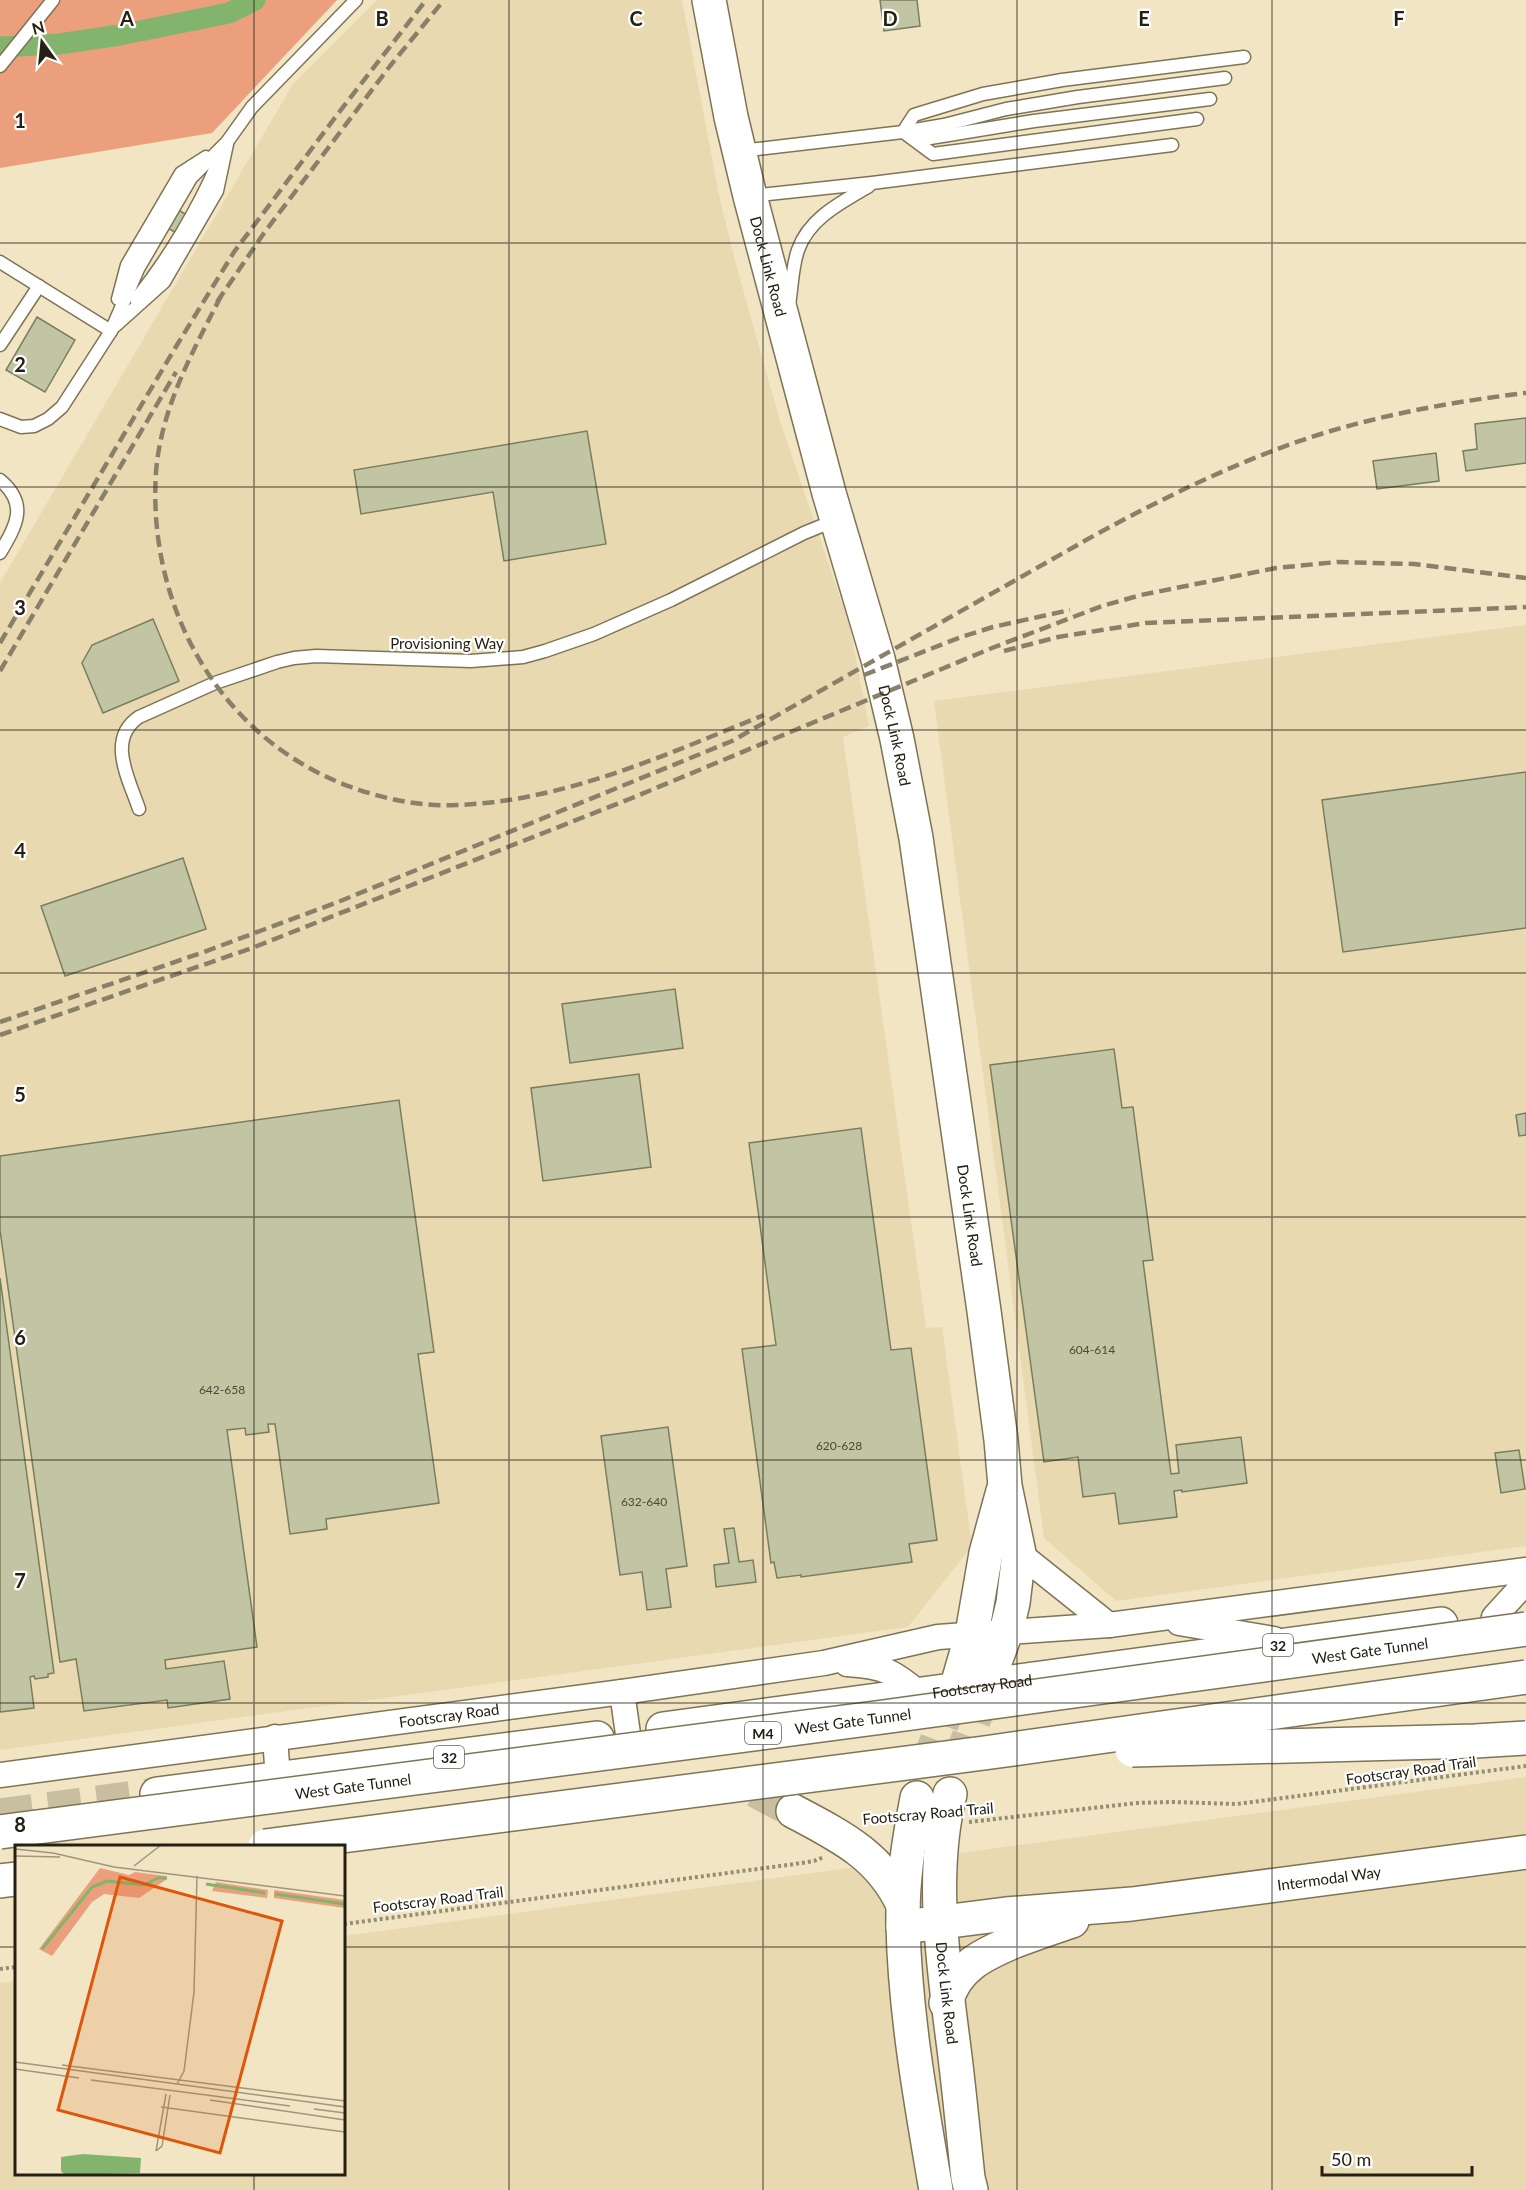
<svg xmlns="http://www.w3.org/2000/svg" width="1526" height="2190" font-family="Lato,sans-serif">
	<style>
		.built { fill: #e8d9b1 }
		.green { fill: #ec9f7d }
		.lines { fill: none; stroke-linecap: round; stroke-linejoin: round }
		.canal { stroke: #82b46d; stroke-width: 21 }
		.building { fill: #c1c5a3; stroke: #7a7e5e; stroke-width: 1.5 }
		.secondary-tunnel { stroke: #c8bea0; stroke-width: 33; stroke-dasharray: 33 16; stroke-linecap: butt }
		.primary-tunnel { stroke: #c8bea0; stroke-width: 33; stroke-dasharray: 33 16; stroke-linecap: butt }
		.lane-casing { stroke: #7e7455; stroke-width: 15 }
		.street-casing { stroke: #7e7455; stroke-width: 27 }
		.secondary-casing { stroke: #7e7455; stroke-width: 36 }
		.primary-casing { stroke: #7e7455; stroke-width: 36 }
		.highway-casing { stroke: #7e7455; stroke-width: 36 }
		.path { stroke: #968d75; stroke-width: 4; stroke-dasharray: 3 3; stroke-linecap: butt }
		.lane { stroke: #fff; stroke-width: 12 }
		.street { stroke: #fff; stroke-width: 24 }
		.secondary { stroke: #fff; stroke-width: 33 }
		.primary { stroke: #fff; stroke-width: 33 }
		.highway { stroke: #fff; stroke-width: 33 }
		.rail { stroke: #888069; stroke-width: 4.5; stroke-dasharray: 12 6; stroke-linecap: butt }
		.highway-bridge-casing { stroke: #7e7455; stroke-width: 36; stroke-linecap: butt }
		.highway-bridge { stroke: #fff; stroke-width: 33 }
		.grid { fill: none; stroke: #252014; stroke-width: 1.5; stroke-opacity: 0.55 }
		.labels { text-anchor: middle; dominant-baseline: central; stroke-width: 4.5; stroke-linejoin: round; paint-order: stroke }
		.number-label { font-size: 12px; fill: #4c4938 }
		.shield { fill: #fff; stroke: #66635a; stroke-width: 1.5 }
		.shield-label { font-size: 14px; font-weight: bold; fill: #252014 }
		.street-label { font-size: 15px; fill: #252014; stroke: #fff }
		.inset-river { fill: none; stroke: #82b46d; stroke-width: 3 }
		.inset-road { fill: none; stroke: #9f967d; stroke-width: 1.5 }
		.view { fill: #de560c; fill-opacity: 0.15; stroke: #de560c; stroke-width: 3 }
		.inset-edge { fill: none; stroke: #252014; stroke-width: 3 }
		.grid-label { font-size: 20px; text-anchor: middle; font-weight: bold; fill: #252014; stroke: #fff; stroke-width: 4.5; stroke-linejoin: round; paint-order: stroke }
	</style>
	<rect width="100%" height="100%" fill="#f1e5c3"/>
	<g class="built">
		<path d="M377,0H682L719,195L735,261L780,421L849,624L869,726L843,737L926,1328L942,1327L972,1546L908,1627L0,1750V583L293,84Z"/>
		<path d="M1526,625V1546L1116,1601L1044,1538L934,701Z"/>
		<path d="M1526,1777V2190H0V1983L16,1981V2174H344V1936Z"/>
	</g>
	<path class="green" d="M0,0H337L212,133L0,168Z"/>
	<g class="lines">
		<path class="canal" d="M0,47L59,44L120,35L229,13L255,0"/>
	</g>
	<g class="building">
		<path d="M880,0H917L920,26L884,31Z"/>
		<path d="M170,205L192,218L182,236L160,224Z"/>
		<path d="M37,317L75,340L45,392L6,370Z"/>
		<path d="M1526,418V463L1466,471L1463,451L1477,449L1475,424Z"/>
		<path d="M587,431L606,544L504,561L493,492L361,514L354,470Z"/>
		<path d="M1436,453L1439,481L1377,489L1373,461Z"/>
		<path d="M153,619L179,681L103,713L82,663L92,645Z"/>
		<path d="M1526,772V928L1343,952L1322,800Z"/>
		<path d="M183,858L206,929L65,976L41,906Z"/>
		<path d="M675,989L683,1048L570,1063L562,1004Z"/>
		<path d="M1114,1049L1122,1108L1133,1107L1153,1260L1143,1261L1171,1474L1179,1473L1176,1445L1241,1437L1247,1483L1182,1492V1490L1174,1491L1177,1517L1119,1524L1115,1493L1083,1497L1078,1457L1044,1462L990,1065Z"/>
		<path d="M639,1074L651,1167L543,1181L531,1088Z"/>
		<path d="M399,1100L434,1352L418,1354L439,1503L326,1519L327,1529L290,1534L275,1424H268L269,1432L246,1435L245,1428L227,1430L257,1647L165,1660L166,1669L224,1661L230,1699L168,1708L167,1700L84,1711L76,1659L60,1662L0,1230V1156Z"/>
		<path d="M1526,1113V1135L1519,1136L1516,1115Z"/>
		<path d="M861,1128L891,1350L911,1348L937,1540L909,1544L912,1562L801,1577V1575L777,1578L774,1562L771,1563L742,1349L776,1345L749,1143Z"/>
		<path d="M0,1278L54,1673L48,1674V1677L35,1679L34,1676L30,1677L34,1708L0,1712Z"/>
		<path d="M668,1427L687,1566L666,1569L671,1607L647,1610L642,1572L620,1575L601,1436Z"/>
		<path d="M1519,1450L1525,1489L1501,1493L1495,1453Z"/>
		<path d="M734,1528L739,1562L753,1560L756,1582L716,1587L714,1565L729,1563L724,1529Z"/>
	</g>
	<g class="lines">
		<path class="secondary-tunnel" d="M755,1791L793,1811"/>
		<g class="primary-tunnel">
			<path d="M957,1767L987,1686"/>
			<path d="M925,1771L955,1690"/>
			<path d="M0,1815L157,1794"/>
		</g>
		<defs>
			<g id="lane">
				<path d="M0,66L53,0"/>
				<path d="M903,132L914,115L983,94L1062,80L1244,57"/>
				<path d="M910,133L930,138L1034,121L1210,99"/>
				<path d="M906,134L933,154L1197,119"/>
				<path d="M740,151L903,132L944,125L1006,109L1078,97L1225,78"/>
				<path d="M750,196L872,183L1172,145"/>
				<path d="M0,262L111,331"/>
				<path d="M118,299L127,265L181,173L206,157"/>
				<path d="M136,299C168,260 198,209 218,163"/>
				<path d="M789,305C792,287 792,267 798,250C809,218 842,202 869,186"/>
				<path d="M115,326L164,282L217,191L227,144"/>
				<path d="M0,345L39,286"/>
				<path d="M0,419L21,427L34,426L48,419L62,407L111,331L138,269L191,178L227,142L252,107L356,0"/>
				<path d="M0,480C29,504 16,526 0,553"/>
				<path d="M139,809C129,779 106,739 139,717L215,683L277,662L294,658L316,656L471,661L523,657L545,651L594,634L671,600L804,533L836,520"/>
			</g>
			<g id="street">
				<path d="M1019,1553L1109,1625"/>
				<path d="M1494,1617L1526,1582"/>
				<path d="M1179,1623L1274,1639"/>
				<path d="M847,1664C883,1666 893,1671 920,1694"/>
				<path d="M622,1692L628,1734"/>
				<path d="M275,1737L278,1779"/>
				<path id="s1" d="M0,1775L622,1692L824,1663L938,1637L1109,1625L1526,1570"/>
			</g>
			<g id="secondary">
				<path id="s2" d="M709,0L731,117L750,196L829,493L878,659L897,739L916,838L984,1311L1001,1440L1005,1486L1019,1553L1013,1603L1006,1632L987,1684"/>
				<path d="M956,1689L972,1634L986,1553L1003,1491"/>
				<path id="s3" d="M950,1794C930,1871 943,1963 953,2041C959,2086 963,2132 968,2178L971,2190"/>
				<path d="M917,1798C909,1840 902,1882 903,1925C905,2014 921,2103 936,2190"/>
				<path d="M793,1811C840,1836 880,1855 903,1905"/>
				<path id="s4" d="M903,1927L1006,1914L1132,1904L1526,1852"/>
				<path d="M946,2003C955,1967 984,1954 1015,1941C1034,1934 1053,1927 1072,1921"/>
			</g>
			<g id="primary">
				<path id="s5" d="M663,1729L1441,1624"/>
				<path d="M157,1794L597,1738"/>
			</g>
			<path id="highway" d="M0,1881L16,1879"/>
		</defs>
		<use href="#lane" class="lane-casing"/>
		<use href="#street" class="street-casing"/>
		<use href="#secondary" class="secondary-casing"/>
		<use href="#primary" class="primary-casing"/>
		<use href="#highway" class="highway-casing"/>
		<g class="path">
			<path d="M969,1822L1137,1803L1172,1802L1237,1804L1526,1766"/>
			<path d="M344,1924L795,1864L814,1861L824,1857"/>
			<path d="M0,1969L16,1967"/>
		</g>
		<use href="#lane" class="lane"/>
		<use href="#street" class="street"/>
		<use href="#secondary" class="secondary"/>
		<use href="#primary" class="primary"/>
		<use href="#highway" class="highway"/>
		<g class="rail">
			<path d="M221,296C193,351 161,408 156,472C147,608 221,740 351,787C384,799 421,807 457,805C565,801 665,755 764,715"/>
			<path d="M217,302L264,233L390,66L444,0"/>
			<path d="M0,643L177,345L234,252L337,115L426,0"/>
			<path d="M1004,651L1058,637L1146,623L1526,607"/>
			<path d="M0,671L176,372"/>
			<path d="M864,675L961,637L993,627L1070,610"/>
			<path d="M0,1022L201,953L338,902L732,741L1095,535C1169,495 1244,458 1324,433C1390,413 1458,401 1526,393"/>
			<path d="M0,1035L252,948L632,798L992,648L1102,606L1141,595L1276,568L1337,562L1414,564L1526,578"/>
		</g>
		<defs>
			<g id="highway-bridge">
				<path d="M1132,1750L1475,1741L1526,1738"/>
				<path id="s6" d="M0,1832L883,1717L1526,1629"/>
				<path d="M265,1846L984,1753L1526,1677"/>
			</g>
		</defs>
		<use href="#highway-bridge" class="highway-bridge-casing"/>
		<use href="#highway-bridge" class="highway-bridge"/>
	</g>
	<path class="grid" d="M254,0V1846M509,0V2190M763,0V2190M1017,0V2190M1272,0V2190M0,243H1526M0,487H1526M0,730H1526M0,973H1526M0,1217H1526M0,1460H1526M0,1703H1526M0,1947H16M344,1947H1526M254,2174V2190"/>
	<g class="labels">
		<g class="number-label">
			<text x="1092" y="1349">604-614</text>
			<text x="222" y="1389">642-658</text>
			<text x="839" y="1445">620-628</text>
			<text x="644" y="1501">632-640</text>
		</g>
		<g class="shield">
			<rect x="1263" y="1634" width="30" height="22" rx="4.5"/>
			<rect x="745" y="1722" width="36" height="22" rx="4.5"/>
			<rect x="434" y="1746" width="30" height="22" rx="4.5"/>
		</g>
		<g class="shield-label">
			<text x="1278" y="1645">32</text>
			<text x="763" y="1733">M4</text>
			<text x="449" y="1757">32</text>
		</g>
		<g class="street-label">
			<text stroke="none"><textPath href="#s2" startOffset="273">Dock Link Road</textPath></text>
			<text x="447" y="643">Provisioning Way</text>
			<text stroke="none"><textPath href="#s2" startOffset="759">Dock Link Road</textPath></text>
			<text stroke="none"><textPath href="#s2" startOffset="1245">Dock Link Road</textPath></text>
			<text stroke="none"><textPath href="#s6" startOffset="1382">West Gate Tunnel</textPath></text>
			<text stroke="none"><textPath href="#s5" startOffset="322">Footscray Road</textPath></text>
			<text stroke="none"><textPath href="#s1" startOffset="453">Footscray Road</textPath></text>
			<text stroke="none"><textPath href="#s6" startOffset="860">West Gate Tunnel</textPath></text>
			<text transform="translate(1411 1770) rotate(-8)">Footscray Road Trail</text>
			<text stroke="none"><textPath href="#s6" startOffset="356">West Gate Tunnel</textPath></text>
			<text transform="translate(928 1813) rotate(-5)">Footscray Road Trail</text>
			<text stroke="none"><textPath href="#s4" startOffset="429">Intermodal Way</textPath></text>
			<text transform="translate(438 1899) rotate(-7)">Footscray Road Trail</text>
			<text stroke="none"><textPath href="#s3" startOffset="200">Dock Link Road</textPath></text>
		</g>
	</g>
	<g transform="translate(15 1845)">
		<rect width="330" height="330" fill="#f1e5c3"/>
		<path d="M85,23L114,30L120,27L151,31L152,34L124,53L89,49L77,57L37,111L24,104ZM201,37L253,45L252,53L197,46ZM259,45L330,55V63L259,53Z" fill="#ec9f7d"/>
		<path d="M68,309L126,313L125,328L50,330L46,326V312Z" fill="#82b46d"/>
		<path class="inset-river" d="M191,39L250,48M260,49L330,59M27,104L77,42L92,36L129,40L143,33H152"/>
		<path class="inset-road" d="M0,4L38,8L99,22L330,51M0,11L45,12M119,21L146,0M0,217L330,262M47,220L330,256M0,224L64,233M76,235L275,261M162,239L169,226L179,147L182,31M195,255L330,275M146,262L330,287M299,264L330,268M141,306L147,301L155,250M141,306L151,249"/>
		<path class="view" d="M105,32L267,76L205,308L43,265Z"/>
		<rect width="330" height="330" class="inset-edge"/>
	</g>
	<g class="grid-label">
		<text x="127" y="26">A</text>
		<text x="382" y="26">B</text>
		<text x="636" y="26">C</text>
		<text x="890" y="26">D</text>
		<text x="1144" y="26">E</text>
		<text x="1399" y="26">F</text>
		<text x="20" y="128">1</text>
		<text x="20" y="372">2</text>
		<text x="20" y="615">3</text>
		<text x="20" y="858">4</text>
		<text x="20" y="1102">5</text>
		<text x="20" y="1345">6</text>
		<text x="20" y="1588">7</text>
		<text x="20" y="1832">8</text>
	</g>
	<g transform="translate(42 42) rotate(345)" stroke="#ffffff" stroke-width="4.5" paint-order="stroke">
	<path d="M0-4.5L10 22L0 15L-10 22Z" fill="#252014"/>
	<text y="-9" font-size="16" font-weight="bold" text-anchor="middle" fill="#252014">N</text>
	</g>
	<path d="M1322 2166v9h150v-9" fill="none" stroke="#252014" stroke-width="3"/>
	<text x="1331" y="2166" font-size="18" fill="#252014" stroke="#ffffff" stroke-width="4.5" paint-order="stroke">50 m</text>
</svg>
